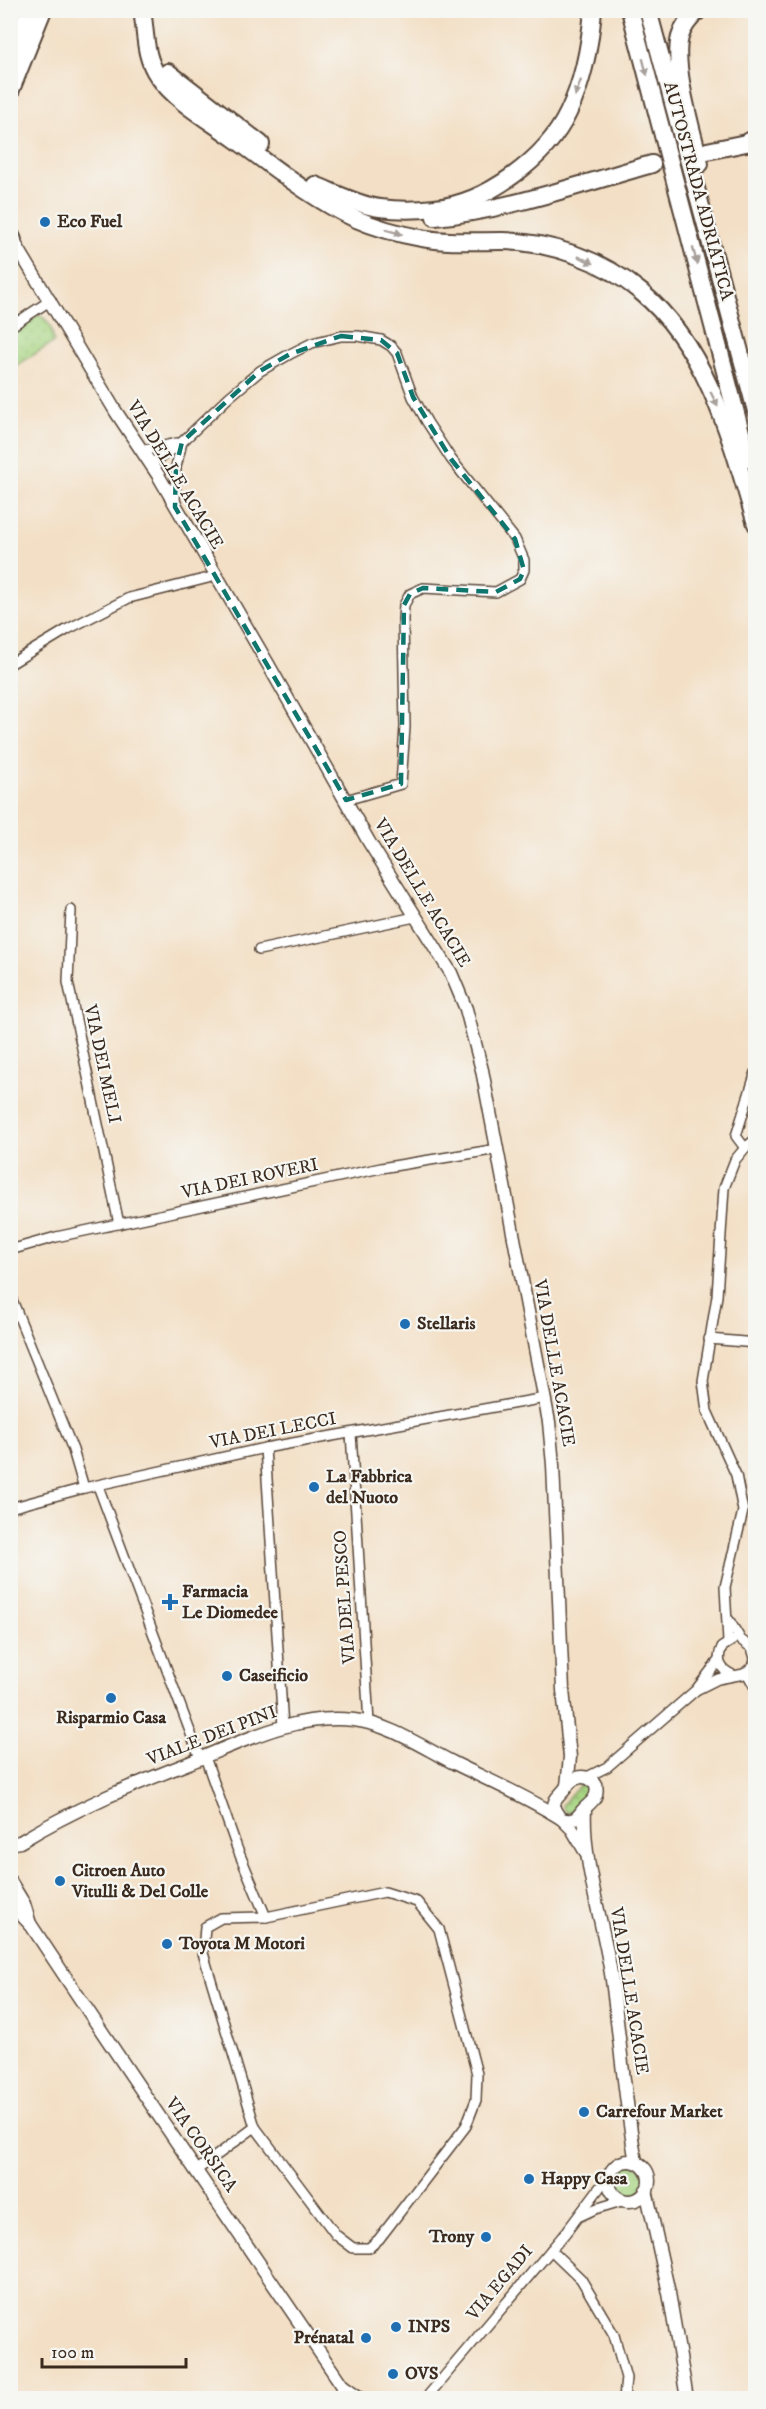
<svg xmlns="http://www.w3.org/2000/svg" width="766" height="2409" font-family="'IM FELL DW Pica',serif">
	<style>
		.grass { fill: url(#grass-dots); stroke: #728051; stroke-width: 1.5 }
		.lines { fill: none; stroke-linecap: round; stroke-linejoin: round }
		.street-casing { stroke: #574537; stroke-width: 12 }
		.secondary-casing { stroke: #574537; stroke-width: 15 }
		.highway-casing { stroke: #574537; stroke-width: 20 }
		.street { stroke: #fff; stroke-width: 9 }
		.secondary { stroke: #fff; stroke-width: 12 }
		.highway { stroke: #fff; stroke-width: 16 }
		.rail { stroke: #3b2a1e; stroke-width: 3 }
		.oneway { fill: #a79f9a }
		.marked { fill: none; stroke: #0f766e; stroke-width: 4.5; stroke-dasharray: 12 8; stroke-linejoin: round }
		.poi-dot { fill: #1f6fb2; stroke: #f6f6f2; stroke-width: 2 }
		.labels { text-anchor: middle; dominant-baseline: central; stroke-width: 4.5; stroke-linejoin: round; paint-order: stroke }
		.street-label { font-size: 18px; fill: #3b2a1e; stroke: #f6f6f2 }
		.poi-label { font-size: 18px; font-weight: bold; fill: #3b2a1e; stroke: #f6f6f2; text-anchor: start }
	</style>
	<defs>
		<pattern id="grass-dots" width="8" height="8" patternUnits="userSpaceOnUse" patternTransform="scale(1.5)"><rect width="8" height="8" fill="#a9d684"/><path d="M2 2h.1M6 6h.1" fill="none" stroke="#92b872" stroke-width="1.8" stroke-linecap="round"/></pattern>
	</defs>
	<rect width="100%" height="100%" fill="#f6f6f2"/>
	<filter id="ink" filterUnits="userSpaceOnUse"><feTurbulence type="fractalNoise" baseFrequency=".0167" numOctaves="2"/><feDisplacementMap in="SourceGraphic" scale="12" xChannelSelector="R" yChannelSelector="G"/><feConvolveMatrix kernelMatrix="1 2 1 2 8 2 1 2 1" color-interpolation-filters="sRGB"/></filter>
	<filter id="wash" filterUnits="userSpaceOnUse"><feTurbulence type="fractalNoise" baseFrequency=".008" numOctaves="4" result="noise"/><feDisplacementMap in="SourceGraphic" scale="24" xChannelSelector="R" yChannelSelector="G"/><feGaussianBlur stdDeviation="1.35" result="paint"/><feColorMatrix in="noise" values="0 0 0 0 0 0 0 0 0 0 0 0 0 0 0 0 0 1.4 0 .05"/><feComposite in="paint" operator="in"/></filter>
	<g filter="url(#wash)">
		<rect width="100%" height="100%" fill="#f3dfc5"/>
		<g class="grass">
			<path d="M38,315C50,319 52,331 54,342L11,369V332Z"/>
			<path d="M580,1785H585L589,1791C586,1798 575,1811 568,1813L564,1811L562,1805Z"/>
			<circle cx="629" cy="2181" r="17"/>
		</g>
	</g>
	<g filter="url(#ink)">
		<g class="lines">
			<defs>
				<g id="street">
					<path d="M10,327L51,300"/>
					<path d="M141,451L177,443"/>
					<path d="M150,465L182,442L229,397L260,371L290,354L312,343L341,336H358L381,340L391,346L397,353L413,397L427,422L451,459L515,539L524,560V570L520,579L496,592L423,588L410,594L404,605L403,619L405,727L401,784L346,800"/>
					<path d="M175,505L176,467L182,442"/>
					<path d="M10,664L68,629L129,598L216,576"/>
					<path d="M71,910L68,982L119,1224"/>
					<path d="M259,950L415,917"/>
					<path d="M745,1148L736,1136L756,1072"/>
					<path d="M10,1250L56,1237L381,1168L498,1149"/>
					<path d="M10,1295L73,1450L84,1488"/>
					<path d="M709,1339L756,1343"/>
					<path d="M351,1433L369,1723"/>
					<path d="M265,1448L283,1727"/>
					<path d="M98,1486L200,1758"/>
					<path d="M10,1508L84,1488L265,1448L545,1398"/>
					<path d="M733,1640L722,1647C716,1660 720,1670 733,1675"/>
					<path d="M728,1642L725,1587L743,1511L736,1475L707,1411L703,1381L717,1296L724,1188L735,1160L745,1148L756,1139"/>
					<path d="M747,1673L756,1689"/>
					<path d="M698,1689L718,1679L744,1674L754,1665L755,1658L752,1648L741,1640L729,1620"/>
					<path d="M205,1757L237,1848L266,1917"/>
					<path d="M587,1777L607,1767L696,1690L719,1660"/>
					<path d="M385,1892L417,1902L439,1929L477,2074L476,2100L466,2126L379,2239L369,2248H353L336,2235L255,2127L203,1953L205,1927L221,1918L266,1917Z"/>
					<path d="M197,2170L255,2127"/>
					<path d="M580,2216L595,2209L625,2200"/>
					<path d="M551,2250L581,2279L614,2335L626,2378L624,2398"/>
					<path d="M426,2398L567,2231L609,2175"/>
				</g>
				<g id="secondary">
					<path d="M13,240L116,412L158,475L268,664L369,842L451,973L466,1009L482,1070L549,1422L553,1465L563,1690L570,1757L567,1786"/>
					<path d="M585,1808C582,1865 604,1923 612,1980C620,2041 625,2102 636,2162"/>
					<path d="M562,1819L572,1829L585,1851"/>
					<path d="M10,1844L20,1842C74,1809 130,1786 189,1763C241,1742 296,1713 354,1720C389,1724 422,1747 454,1763C490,1781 528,1797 562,1819C572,1822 577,1819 582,1811C586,1806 592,1803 595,1797C603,1780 579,1768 567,1786C562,1795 553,1797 554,1809L559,1817"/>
					<path d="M10,1881L24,1904L30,1924"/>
					<path d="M10,1903L31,1925C133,2080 238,2232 342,2385L347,2398"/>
					<circle cx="629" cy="2181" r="20"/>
					<path d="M646,2190L669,2293L687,2398"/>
					<path d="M343,2386L360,2398"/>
				</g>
				<g id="highway">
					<path d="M142,10C146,32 144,57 158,76C176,102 209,120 235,139C272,166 314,200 356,219C377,228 399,234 421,238C448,243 475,241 502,241C551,242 603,260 641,292C708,347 732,443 756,524"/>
					<path d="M630,10L748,459"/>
					<path d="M648,10L756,411"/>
					<path d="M699,10C690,18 683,26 680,37C672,66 693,133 700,164"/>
					<path d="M10,51L30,10"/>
					<path d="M168,72L261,144"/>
					<path d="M10,92L43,10"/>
					<path d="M707,151L746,143L756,138"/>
					<path d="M315,185C335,193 358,205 380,208C396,210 418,210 435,208C486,203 546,159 568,113C584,80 590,46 593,10"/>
					<path d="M435,217C508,210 581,184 652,164"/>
					<path d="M10,234L13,240"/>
				</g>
			</defs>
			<use href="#street" class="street-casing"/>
			<use href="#secondary" class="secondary-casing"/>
			<use href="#highway" class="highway-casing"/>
			<use href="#street" class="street"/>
			<use href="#secondary" class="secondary"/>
			<use href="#highway" class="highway"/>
			<path class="rail" d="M10,2388L19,2398"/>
		</g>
		<defs><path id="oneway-solid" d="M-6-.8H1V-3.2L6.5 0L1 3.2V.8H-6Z" transform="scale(1.5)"/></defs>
		<g class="oneway">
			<use href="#oneway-solid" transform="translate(645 67) rotate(75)"/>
			<use href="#oneway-solid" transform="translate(578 88) rotate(110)"/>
			<use href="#oneway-solid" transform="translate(394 232) rotate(15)"/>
			<use href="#oneway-solid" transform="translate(695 256) rotate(75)"/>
			<use href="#oneway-solid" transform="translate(586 260) rotate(24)"/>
			<use href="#oneway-solid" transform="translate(714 399) rotate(64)"/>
		</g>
	</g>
	<path class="marked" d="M341,336L381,340L397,353L413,397L451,459L515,539L524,570L520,579L496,592L423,588L410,594L404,605L401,784L346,800L175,507L176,467L182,442L260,371L290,354Z"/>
	<g class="poi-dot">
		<circle cx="45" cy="222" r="6"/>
		<circle cx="405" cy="1324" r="6"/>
		<circle cx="314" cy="1487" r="6"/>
		<path d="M167 1593h6v6h6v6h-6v6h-6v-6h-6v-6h6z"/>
		<circle cx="227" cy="1676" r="6"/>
		<circle cx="111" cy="1698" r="6"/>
		<circle cx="60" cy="1881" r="6"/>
		<circle cx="167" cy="1944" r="6"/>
		<circle cx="584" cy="2112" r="6"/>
		<circle cx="529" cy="2179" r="6"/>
		<circle cx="486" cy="2237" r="6"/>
		<circle cx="396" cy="2327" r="6"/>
		<circle cx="366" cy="2338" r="6"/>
		<circle cx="393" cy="2374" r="6"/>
	</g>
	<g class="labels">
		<g class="street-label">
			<text transform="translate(698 191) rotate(75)">AUTOSTRADA ADRIATICA</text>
			<text transform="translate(175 475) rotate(59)">VIA DELLE ACACIE</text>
			<text transform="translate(422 893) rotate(59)">VIA DELLE ACACIE</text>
			<text transform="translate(102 1064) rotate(78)">VIA DEI MELI</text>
			<text transform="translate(250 1179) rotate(-12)">VIA DEI ROVERI</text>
			<text transform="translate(554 1363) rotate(80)">VIA DELLE ACACIE</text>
			<text transform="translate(273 1431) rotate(-11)">VIA DEI LECCI</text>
			<text transform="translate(345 1597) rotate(-94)">VIA DEL PESCO</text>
			<text transform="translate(212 1736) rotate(-21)">VIALE DEI PINI</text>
			<text transform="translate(629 1991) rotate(81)">VIA DELLE ACACIE</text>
			<text transform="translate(201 2145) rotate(55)">VIA CORSICA</text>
			<text transform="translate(500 2283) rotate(-50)">VIA EGADI</text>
		</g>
		<g class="poi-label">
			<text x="57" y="222">Eco Fuel</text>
			<text x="417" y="1324">Stellaris</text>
			<text x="326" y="1477">La Fabbrica<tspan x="326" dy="21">del Nuoto</tspan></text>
			<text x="182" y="1592">Farmacia<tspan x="182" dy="21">Le Diomedee</tspan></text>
			<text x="239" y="1676">Caseificio</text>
			<text x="111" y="1718" text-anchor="middle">Risparmio Casa</text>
			<text x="72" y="1871">Citroen Auto<tspan x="72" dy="21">Vitulli &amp; Del Colle</tspan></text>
			<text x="179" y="1944">Toyota M Motori</text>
			<text x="596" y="2112">Carrefour Market</text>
			<text x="541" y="2179">Happy Casa</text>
			<text x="474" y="2237" text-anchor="end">Trony</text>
			<text x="408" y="2327">INPS</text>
			<text x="354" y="2338" text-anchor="end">Prénatal</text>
			<text x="405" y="2374">OVS</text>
		</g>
	</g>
	<rect width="766" height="2409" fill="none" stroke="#f6f6f2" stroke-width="36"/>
	<path d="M42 2358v9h144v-9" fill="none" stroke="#3b2a1e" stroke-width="3"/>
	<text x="51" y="2358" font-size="18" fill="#3b2a1e" stroke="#f6f6f2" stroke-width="4.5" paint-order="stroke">100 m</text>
</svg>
